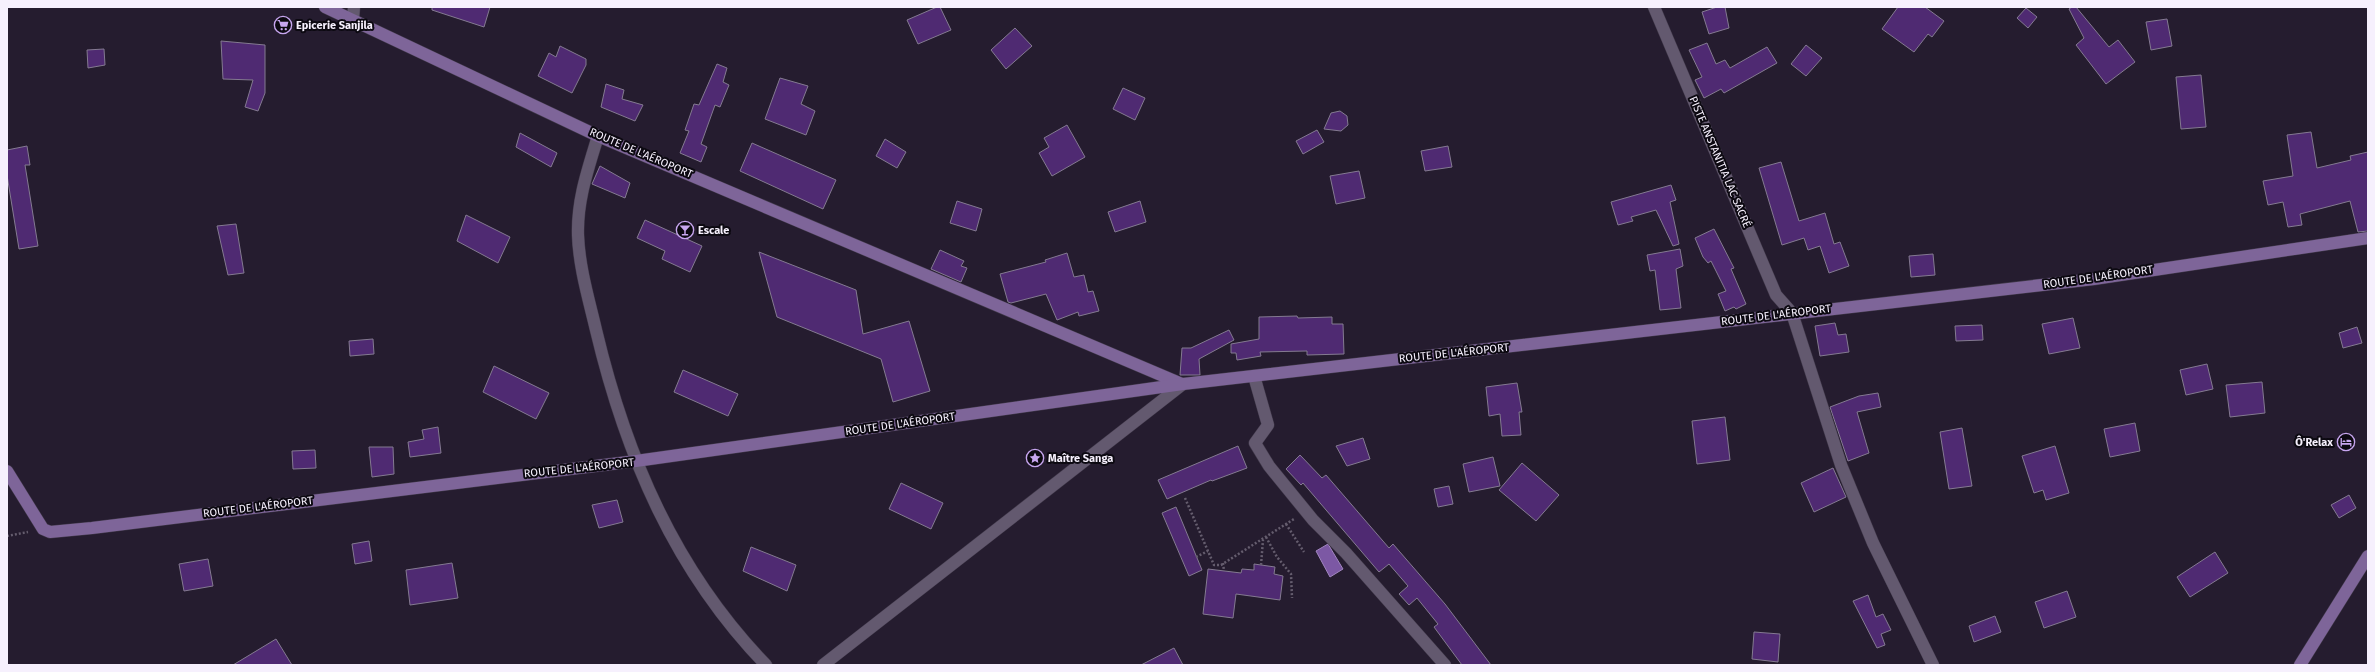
<svg xmlns="http://www.w3.org/2000/svg" width="2375" height="672" font-family="'Fira Sans',sans-serif">
	<style>
		.water { fill: #7c58a4; stroke: #a186bf }
		.building { fill: #4f2a72; stroke: #847a91 }
		.lines { fill: none; stroke-linecap: round; stroke-linejoin: round }
		.street-casing { stroke: #41394a; stroke-width: 13 }
		.secondary-casing { stroke: #41394a; stroke-width: 13 }
		.path { stroke: #655d6e; stroke-width: 2.5; stroke-dasharray: 2 2; stroke-linecap: butt }
		.street { stroke: #63596f; stroke-width: 12 }
		.secondary { stroke: #7e6599; stroke-width: 12 }
		.labels { text-anchor: middle; dominant-baseline: central; stroke-width: 4; stroke-linejoin: round; paint-order: stroke }
		.poi-label { font-size: 11px; font-weight: bold; fill: #f6f0fd; stroke: #0c0911; text-anchor: start }
		.street-label { font-size: 11px; fill: #f6f0fd; stroke: #0c0911 }
	</style>
	<rect width="100%" height="100%" fill="#251c2f"/>
	<path class="water" d="M1328,544L1343,569L1330,577L1316,551Z"/>
	<g class="building">
		<path d="M432,7H490L484,27L432,10Z"/>
		<path d="M937,7H940L951,30L918,44L907,20Z"/>
		<path d="M1717,7H1725L1729,28L1709,34L1702,12Z"/>
		<path d="M1898,7H1925L1944,21L1932,37L1928,34L1914,52L1882,29Z"/>
		<path d="M2072,7H2076L2109,47L2118,40L2135,62L2106,84L2076,45L2084,38L2069,9Z"/>
		<path d="M2026,8L2037,17L2028,28L2017,18Z"/>
		<path d="M2167,19L2172,46L2151,50L2146,22Z"/>
		<path d="M1015,28L1032,46L1006,69L991,50Z"/>
		<path d="M221,41L265,45V93L258,111L245,107L253,80L223,79Z"/>
		<path d="M1707,43L1716,64L1725,60L1730,68L1767,47L1777,63L1724,93L1721,89L1704,98L1695,80L1702,77L1689,50Z"/>
		<path d="M1806,45L1822,58L1806,76L1791,64Z"/>
		<path d="M560,46L586,59V65L572,93L538,76L549,53L556,57Z"/>
		<path d="M104,49L105,65L88,68L87,50Z"/>
		<path d="M717,64L727,68L723,82L729,85L720,107L715,105L701,144L707,147L701,162L680,153L689,131L685,130L694,104L699,105Z"/>
		<path d="M2201,75L2206,127L2181,129L2176,77Z"/>
		<path d="M780,78L808,86L801,104L815,111L806,135L765,119Z"/>
		<path d="M606,84L624,90L622,99L643,105L635,121L601,107Z"/>
		<path d="M1123,88L1145,98L1135,120L1113,109Z"/>
		<path d="M1340,111L1347,116L1348,125L1341,131L1324,129L1331,113Z"/>
		<path d="M1067,125L1085,157L1052,176L1039,153L1049,147L1044,138Z"/>
		<path d="M1317,130L1324,142L1303,154L1296,141Z"/>
		<path d="M2311,132L2317,168L2351,160L2350,156L2368,152V231L2358,232L2350,201L2300,214L2302,225L2288,227L2283,202L2268,205L2263,181L2293,176L2287,135Z"/>
		<path d="M520,133L557,153L551,167L516,147Z"/>
		<path d="M885,139L906,152L897,168L876,156Z"/>
		<path d="M752,143L836,180L823,209L740,171Z"/>
		<path d="M27,146L30,165H25L38,246L19,249L7,175V150Z"/>
		<path d="M1448,146L1452,167L1425,171L1421,151Z"/>
		<path d="M1781,162L1799,221L1825,213L1834,244L1840,242L1849,266L1829,273L1820,246L1808,250L1804,238L1782,245L1759,168Z"/>
		<path d="M600,166L630,183L625,198L592,184Z"/>
		<path d="M1359,171L1365,198L1336,204L1330,176Z"/>
		<path d="M1671,185L1676,200L1670,202L1679,244L1673,246L1656,210L1631,217L1633,221L1618,225L1611,202Z"/>
		<path d="M957,201L982,209L976,231L950,223Z"/>
		<path d="M1140,201L1146,222L1115,232L1108,212Z"/>
		<path d="M466,215L510,237L498,263L457,241Z"/>
		<path d="M645,220L702,246L690,272L662,259L665,251L637,238Z"/>
		<path d="M236,224L244,273L228,275L217,226Z"/>
		<path d="M1714,229L1734,268L1731,269L1746,304L1736,309L1734,307L1725,311L1718,294L1726,291L1711,261L1708,263L1703,257L1695,238Z"/>
		<path d="M1680,249L1683,266L1676,269L1681,308L1660,310L1655,270L1650,271L1647,255Z"/>
		<path d="M940,250L964,261L961,266L967,268L961,282L931,269Z"/>
		<path d="M759,252L856,290L863,334L909,321L930,391L893,402L881,359L777,317Z"/>
		<path d="M1067,253L1074,277L1084,275L1088,292L1093,291L1099,311L1079,316L1078,312L1057,320L1046,294L1011,303L1008,302L1000,274L1046,262L1045,260Z"/>
		<path d="M1933,254L1935,275L1911,277L1909,256Z"/>
		<path d="M1297,316L1298,318L1332,317V324H1343L1344,354L1307,355V351L1260,352L1261,356L1237,360L1236,353H1231V344L1259,339V317Z"/>
		<path d="M2073,318L2080,348L2049,354L2042,324Z"/>
		<path d="M1835,323L1838,335L1846,334L1849,352L1820,356L1815,326Z"/>
		<path d="M1982,325L1983,340L1956,341L1955,326Z"/>
		<path d="M2357,327L2362,343L2343,348L2339,333Z"/>
		<path d="M1229,330L1234,340L1199,359L1200,375H1180L1182,348H1191Z"/>
		<path d="M373,339L374,354L350,356L349,341Z"/>
		<path d="M2207,364L2213,389L2186,395L2180,370Z"/>
		<path d="M494,366L549,393L536,419L483,392Z"/>
		<path d="M683,370L738,394L728,416L674,392Z"/>
		<path d="M2262,382L2265,413L2230,417L2226,385Z"/>
		<path d="M1517,383L1522,412H1519L1521,435L1502,436L1500,414L1489,416L1486,387Z"/>
		<path d="M1878,393L1881,407L1857,412L1869,453L1848,461L1830,407L1859,396Z"/>
		<path d="M1725,417L1730,460L1697,464L1692,421Z"/>
		<path d="M2135,423L2140,451L2110,457L2104,429Z"/>
		<path d="M438,427L441,453L410,457L408,442L424,439L422,430Z"/>
		<path d="M1962,428L1972,486L1949,489L1940,432Z"/>
		<path d="M1363,438L1370,459L1347,466L1336,446Z"/>
		<path d="M1238,446L1247,468L1212,481L1211,480L1167,499L1158,480Z"/>
		<path d="M2055,446L2069,493L2046,500L2043,490L2034,493L2022,456Z"/>
		<path d="M369,447H393L394,474L372,477Z"/>
		<path d="M315,450L316,468L293,469L292,451Z"/>
		<path d="M1300,455L1322,478L1326,475L1389,548L1393,544L1445,604L1491,665H1462L1434,627L1438,624L1417,598L1409,605L1399,594L1408,586L1389,564L1379,572L1303,483L1301,485L1286,469Z"/>
		<path d="M1493,457L1500,486L1469,492L1463,464Z"/>
		<path d="M1522,463L1559,495L1536,521L1499,490Z"/>
		<path d="M1833,468L1846,497L1814,512L1801,483Z"/>
		<path d="M901,483L943,503L931,529L889,509Z"/>
		<path d="M1449,486L1453,504L1438,507L1434,489Z"/>
		<path d="M2349,495L2356,508L2339,518L2331,505Z"/>
		<path d="M617,500L623,522L599,528L592,505Z"/>
		<path d="M1176,507L1202,570L1189,576L1162,513Z"/>
		<path d="M369,541L372,561L355,564L352,544Z"/>
		<path d="M751,547L796,565L787,591L743,571Z"/>
		<path d="M2215,552L2228,573L2190,597L2177,577Z"/>
		<path d="M208,559L213,586L184,591L179,564Z"/>
		<path d="M452,563L458,598L410,605L406,570Z"/>
		<path d="M1254,564L1275,567L1274,574L1283,576L1280,600L1236,594L1233,618L1203,614L1208,569L1241,573L1242,569L1254,570Z"/>
		<path d="M2067,591L2076,617L2044,628L2035,602Z"/>
		<path d="M1868,595L1876,617L1883,614L1891,630L1881,634L1885,645L1877,648L1853,601Z"/>
		<path d="M1995,616L2001,632L1974,642L1969,626Z"/>
		<path d="M1754,632L1780,634L1778,662L1752,659Z"/>
		<path d="M276,639L292,665H233Z"/>
		<path d="M1174,648L1183,665H1141Z"/>
	</g>
	<g class="lines">
		<defs>
			<g id="street">
				<path d="M1654,7L1776,295L1792,313L1841,465L1873,543L1933,665"/>
				<path d="M353,19L354,7"/>
				<path d="M598,136C588,169 577,200 578,235C579,267 589,300 596,330C626,456 675,571 766,665"/>
				<path d="M1254,376L1268,425L1255,443L1269,466L1313,520L1346,553L1445,665"/>
				<path d="M823,665L1183,384"/>
			</g>
			<g id="secondary">
				<path d="M325,7L598,136L1182,384"/>
				<path d="M7,471L43,529L50,532L92,528L636,461L1183,384L2094,279L2368,238"/>
				<path d="M2300,665L2368,556"/>
			</g>
		</defs>
		<use href="#street" class="street-casing"/>
		<use href="#secondary" class="secondary-casing"/>
		<g class="path">
			<path d="M1185,498L1214,565H1221L1294,519"/>
			<path d="M1286,524L1304,552"/>
			<path d="M7,536L28,532"/>
			<path d="M1266,537L1277,557L1291,574L1292,598"/>
			<path d="M1196,557L1208,551"/>
			<path d="M1223,563L1224,571"/>
			<path d="M1261,565L1263,540"/>
		</g>
		<use href="#street" class="street"/>
		<use href="#secondary" class="secondary"/>
	</g>
	<defs>
		<symbol id="supermarket-ring" viewBox="-11 -11 22 22"><circle r="9.5" fill="#0c0911" stroke="#c7a6ef" stroke-width="1.5"/><path d="M-6-5.5h2.5l.6 2H6L4.5 2H-2.5L-4.4-4H-6ZM-1.5 3.2a1.3 1.3 0 1 0 .1 0ZM3 3.2a1.3 1.3 0 1 0 .1 0Z" fill="#c7a6ef"/></symbol>
		<symbol id="bar-ring" viewBox="-11 -11 22 22"><circle r="9.5" fill="#0c0911" stroke="#c7a6ef" stroke-width="1.5"/><path d="M-6-5H6L.8 .8V4.5H3.5V6h-7V4.5H-.8V.8Z" fill="#c7a6ef"/></symbol>
		<symbol id="hotel-ring" viewBox="-11 -11 22 22"><circle r="9.5" fill="#0c0911" stroke="#c7a6ef" stroke-width="1.5"/><path d="M-6-4.5h1.5V1H6V5H4.5V3h-9V5H-6ZM-4 0a1.8 1.8 0 1 1 3.6 0ZM.5 0V-2.5h3Q6-2.5 6 0Z" fill="#c7a6ef"/></symbol>
		<symbol id="sight-ring" viewBox="-11 -11 22 22"><circle r="9.5" fill="#0c0911" stroke="#c7a6ef" stroke-width="1.5"/><path d="M0-6L1.8-2.2L6-1.7L2.9 1.2L3.7 5.4L0 3.3L-3.7 5.4L-2.9 1.2L-6-1.7L-1.8-2.2Z" fill="#c7a6ef"/></symbol>
	</defs>
	<g fill-rule="evenodd">
		<use href="#supermarket-ring" x="273" y="15" width="20" height="20"/>
		<use href="#bar-ring" x="675" y="220" width="20" height="20"/>
		<use href="#hotel-ring" x="2336" y="432" width="20" height="20"/>
		<use href="#sight-ring" x="1025" y="448" width="20" height="20"/>
	</g>
	<g class="labels">
		<g class="poi-label">
			<text x="296" y="25">Epicerie Sanjila</text>
			<text x="698" y="230">Escale</text>
			<text x="2333" y="442" text-anchor="end">Ô'Relax</text>
			<text x="1048" y="458">Maître Sanga</text>
		</g>
		<g class="street-label">
			<text transform="translate(641 153) rotate(23)">ROUTE DE L'AÉROPORT</text>
			<text transform="translate(1720 162) rotate(67)">PISTE ANSTANITIA LAC SACRÉ</text>
			<text transform="translate(2098 277) rotate(-8)">ROUTE DE L'AÉROPORT</text>
			<text transform="translate(1776 315) rotate(-7)">ROUTE DE L'AÉROPORT</text>
			<text transform="translate(1454 353) rotate(-6)">ROUTE DE L'AÉROPORT</text>
			<text transform="translate(900 424) rotate(-8)">ROUTE DE L'AÉROPORT</text>
			<text transform="translate(579 468) rotate(-6)">ROUTE DE L'AÉROPORT</text>
			<text transform="translate(258 507) rotate(-7)">ROUTE DE L'AÉROPORT</text>
		</g>
	</g>
	<rect width="2375" height="672" fill="none" stroke="#f6f0fd" stroke-width="16"/>
</svg>
